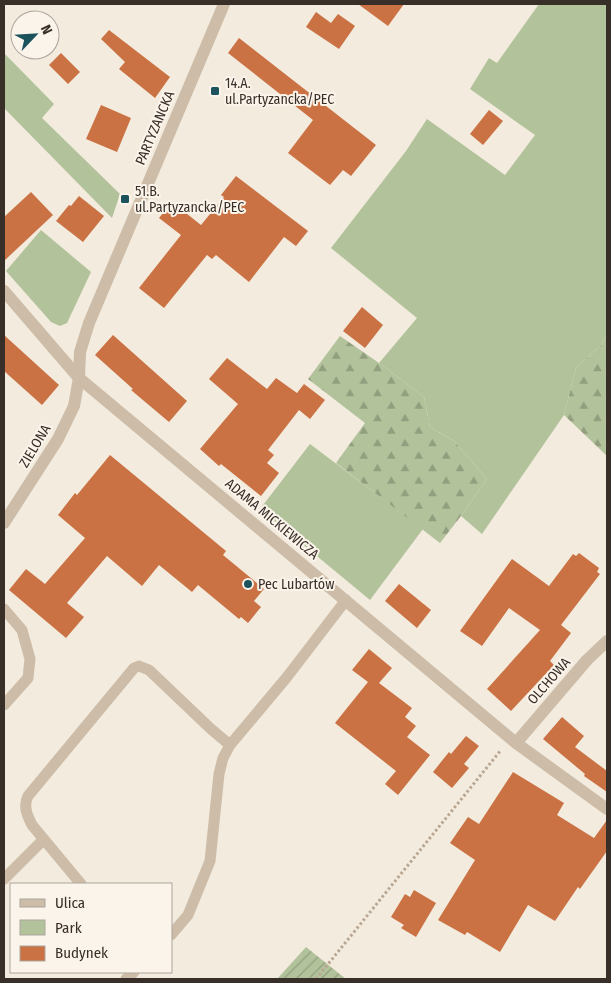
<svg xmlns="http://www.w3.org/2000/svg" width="611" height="983" font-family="'Fira Sans Condensed',sans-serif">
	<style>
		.green { fill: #b2c39c }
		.forest { fill: url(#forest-firs) }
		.garden { fill: url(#garden-furrows) }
		.building { fill: #ca7244 }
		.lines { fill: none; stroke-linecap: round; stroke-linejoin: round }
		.path { stroke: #b8a692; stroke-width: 3; stroke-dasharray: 2.5 2.5; stroke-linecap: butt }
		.service { stroke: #ccbca8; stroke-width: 11 }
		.minor { stroke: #ccbca8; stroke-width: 12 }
		.poi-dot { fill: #1c525c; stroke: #fbf4ea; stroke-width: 2 }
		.labels { text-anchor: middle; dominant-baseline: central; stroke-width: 4; stroke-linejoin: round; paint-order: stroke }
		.poi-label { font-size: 14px; fill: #392f29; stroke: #fbf4ea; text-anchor: start }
		.street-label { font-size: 14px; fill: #392f29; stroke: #fbf4ea }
	</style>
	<defs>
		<pattern id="forest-firs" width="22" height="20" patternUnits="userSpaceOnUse" patternTransform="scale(1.25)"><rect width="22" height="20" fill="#b2c39c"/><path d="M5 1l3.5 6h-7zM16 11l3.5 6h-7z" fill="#929f7f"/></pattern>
		<pattern id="garden-furrows" width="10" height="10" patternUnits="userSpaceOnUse" patternTransform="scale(1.25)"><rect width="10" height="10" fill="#b2c39c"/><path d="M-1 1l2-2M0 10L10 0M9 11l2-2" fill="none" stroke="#929f7f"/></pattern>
	</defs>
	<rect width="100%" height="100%" fill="#f3ebdd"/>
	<g class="green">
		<path d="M539,4H607V336L601,345L576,368L564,415L482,534L461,516L487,479L454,441L430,427L424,397L379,363L417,318L331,248L406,151L427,119L505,175L535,135L470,89L489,58L497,63Z"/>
		<path d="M4,53L54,104L42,118L120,194L112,218L4,108Z"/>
		<path d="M41,230L91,272L67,323L60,326L51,322L6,271Z"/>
		<path d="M310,444L423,529L370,600L260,509Z"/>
	</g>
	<g class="forest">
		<path d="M340,336L379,363L424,397L430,427L454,441L487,479L461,516L440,543L336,463L365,423L308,379Z"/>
		<path d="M607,336V456L564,415L576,368L601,345Z"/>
	</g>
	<path class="garden" d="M306,947L346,979H277Z"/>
	<g class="building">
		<path d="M358,4H404L388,26Z"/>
		<path d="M316,12L331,23L338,14L355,26L339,49L306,27Z"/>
		<path d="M109,30L170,77L155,98L119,69L125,62L101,39Z"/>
		<path d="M239,38L376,145L351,176L343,170L330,185L288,153L313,120L228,53Z"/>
		<path d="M61,53L80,72L68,84L49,65Z"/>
		<path d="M101,105L131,118L117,152L86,139Z"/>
		<path d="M489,110L503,121L483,145L470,134Z"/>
		<path d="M236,176L308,231L296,246L284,237L249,282L216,255L212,259L207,255L164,308L139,288L181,235L159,218L172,202L201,225L224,197L221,195Z"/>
		<path d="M31,192L53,215L4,261V217Z"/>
		<path d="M79,196L104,216L83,242L56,221L69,205L71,206Z"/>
		<path d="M362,307L383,325L365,348L343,331Z"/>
		<path d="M4,335L59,385L42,405L4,371Z"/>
		<path d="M113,335L187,401L169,422L131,390L133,389L95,355Z"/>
		<path d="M227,358L267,389L276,378L297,393L304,384L325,400L310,419L299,410L268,450L274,455L267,463L279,473L261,496L221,464L219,466L200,449L238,404L209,379Z"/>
		<path d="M110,455L226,551L223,555L264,589L254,601L261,607L248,623L241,617L239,619L198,585L192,592L159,565L142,586L107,556L67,603L84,617L66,638L9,590L26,569L45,584L85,538L58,515L75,493L77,495Z"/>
		<path d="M579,553L599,568L597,572L600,574L561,625L571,633L550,661L554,665L511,711L487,689L540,630L509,608L482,646L460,631L512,559L549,586L573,554L576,556Z"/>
		<path d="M399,584L431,610L417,628L385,601Z"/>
		<path d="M369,649L392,668L379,683L412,708L405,717L416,726L407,737L430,755L398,795L385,784L396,771L335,723L368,682L352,670Z"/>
		<path d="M562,717L584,736L575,747L607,771V792L584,776L585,774L543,739Z"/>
		<path d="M466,736L479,746L464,764L469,768L452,788L433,772L449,752L451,754Z"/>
		<path d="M513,772L564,803L557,815L594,838L607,820V851L580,889L578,887L555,921L528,905L500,952L467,932L465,935L438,920L475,860L450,843L468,817L479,824Z"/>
		<path d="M414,890L436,903L416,937L401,928L404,925L391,917L405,894L410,897Z"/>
	</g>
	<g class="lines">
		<path class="path" d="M316,979L501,750"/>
		<g class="service">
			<path d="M4,609L22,630L30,659L28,678L4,705"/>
			<path d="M4,879L43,840"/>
			<path d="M81,884L32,825C27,815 23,806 28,796L134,668L139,666L149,670L211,729L230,745"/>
			<path d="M171,935L188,915L210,861L219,774L223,758L230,745L287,677L346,600"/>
			<path d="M126,979L134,972"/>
		</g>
		<g class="minor">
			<path d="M4,291L79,378L516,743L607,809"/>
			<path d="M4,523L58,439L74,406L79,378L80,352L89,323L224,4"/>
			<path d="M516,743L587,660L607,641"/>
		</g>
	</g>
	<g class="poi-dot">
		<rect x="210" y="86" width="10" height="10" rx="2.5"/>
		<rect x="120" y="194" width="10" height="10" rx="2.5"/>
		<circle cx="248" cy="584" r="5"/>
	</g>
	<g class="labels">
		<g class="poi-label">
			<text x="225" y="83">14.A.<tspan x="225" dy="16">ul.Partyzancka/PEC</tspan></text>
			<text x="135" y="191">51.B.<tspan x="135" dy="16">ul.Partyzancka/PEC</tspan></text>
			<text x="258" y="584">Pec Lubartów</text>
		</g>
		<g class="street-label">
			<text transform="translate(155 128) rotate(-67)">PARTYZANCKA</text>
			<text transform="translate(35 446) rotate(-59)">ZIELONA</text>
			<text transform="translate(272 519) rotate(40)">ADAMA MICKIEWICZA</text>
			<text transform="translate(549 681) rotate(-49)">OLCHOWA</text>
		</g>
	</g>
	<rect width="611" height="983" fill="none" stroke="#392f29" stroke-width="10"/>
	<rect x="10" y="883" width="162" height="90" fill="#fbf4ea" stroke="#ada59d"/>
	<rect x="20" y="899" width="25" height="8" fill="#ccbca8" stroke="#ada59d"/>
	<text x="55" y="908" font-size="15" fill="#392f29">Ulica</text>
	<rect x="20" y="920" width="25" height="15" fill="#b2c39c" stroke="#ada59d"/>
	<text x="55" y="933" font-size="15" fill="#392f29">Park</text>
	<rect x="20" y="946" width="25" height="15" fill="#ca7244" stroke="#ada59d"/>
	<text x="55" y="958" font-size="15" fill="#392f29">Budynek</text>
	<g transform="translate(35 35) rotate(65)"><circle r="24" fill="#fbf4ea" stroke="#ada59d"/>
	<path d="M0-4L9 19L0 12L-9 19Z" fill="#1c525c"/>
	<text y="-8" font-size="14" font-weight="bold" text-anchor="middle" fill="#392f29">N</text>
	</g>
</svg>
